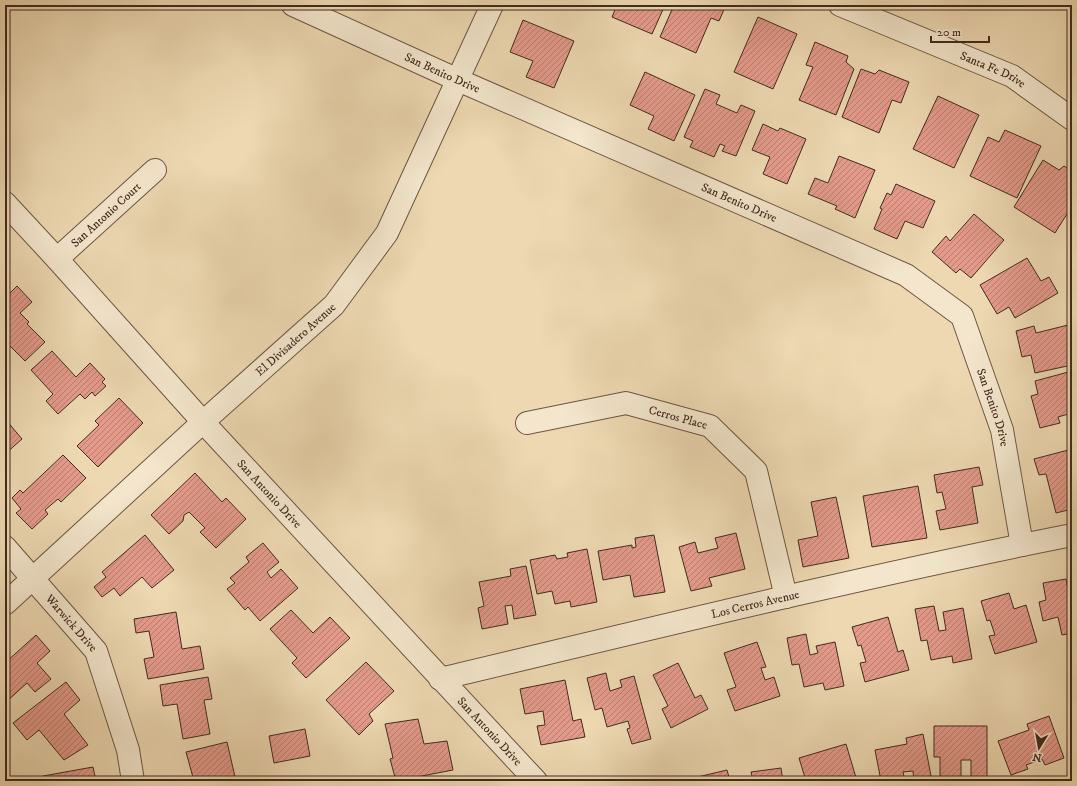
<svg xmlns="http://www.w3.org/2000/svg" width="1077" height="786" font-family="'IM FELL DW Pica',serif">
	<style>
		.building { fill: url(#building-hatch); stroke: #422b1f }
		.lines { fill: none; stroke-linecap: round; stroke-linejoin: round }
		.street-casing { stroke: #6d5644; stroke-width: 24 }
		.street { stroke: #f3e6cc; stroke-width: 22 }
		.labels { text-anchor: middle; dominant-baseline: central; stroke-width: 3; stroke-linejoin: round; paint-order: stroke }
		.street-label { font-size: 12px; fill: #422b1f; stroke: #f3e6cc }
	</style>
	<defs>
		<pattern id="building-hatch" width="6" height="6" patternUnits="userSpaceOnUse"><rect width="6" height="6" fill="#e49a8b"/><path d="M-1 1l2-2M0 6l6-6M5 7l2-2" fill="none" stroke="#ba7e71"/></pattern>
	</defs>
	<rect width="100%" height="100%" fill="#edd8b1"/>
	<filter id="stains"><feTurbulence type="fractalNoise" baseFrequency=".005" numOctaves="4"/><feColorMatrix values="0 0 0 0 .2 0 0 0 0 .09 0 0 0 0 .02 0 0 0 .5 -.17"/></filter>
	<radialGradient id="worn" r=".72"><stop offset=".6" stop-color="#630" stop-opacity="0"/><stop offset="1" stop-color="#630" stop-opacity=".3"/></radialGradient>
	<g class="building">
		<path d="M617,5H665L652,34L612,17Z"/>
		<path d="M674,5H726L719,21L711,18L696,53L660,37Z"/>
		<path d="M758,17L797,34L773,89L734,72Z"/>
		<path d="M523,20L574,41L554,88L526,77L533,61L510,52Z"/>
		<path d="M815,42L848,56L846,62L854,69L836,115L799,100L813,67L806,65Z"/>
		<path d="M861,69L875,74L879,70L909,82L901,103L892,100L879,133L842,117Z"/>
		<path d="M645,72L695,95L674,141L648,129L654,116L630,105Z"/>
		<path d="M705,89L720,95L716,104L737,113L741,105L755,111L736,156L722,151L725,146L720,144L714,157L690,147L693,141L684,137Z"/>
		<path d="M938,96L979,115L954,168L913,149Z"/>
		<path d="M763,124L778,131L780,128L806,139L787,184L763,174L770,157L752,150Z"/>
		<path d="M1005,130L1041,146L1017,198L970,176L988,137L999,142Z"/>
		<path d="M839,156L875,170L855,218L835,209L837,206L808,194L815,178L828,183Z"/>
		<path d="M1043,160L1059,170L1064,166L1072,171V206L1055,233L1014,207Z"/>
		<path d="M896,184L935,201L923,228L905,221L897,239L874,229L882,209L880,208L887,193L891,195Z"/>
		<path d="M974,214L1004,240L971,278L960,269L956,273L932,252L946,236L950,241Z"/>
		<path d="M1027,258L1041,281L1049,277L1058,293L1015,318L1009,307L997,314L980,285Z"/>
		<path d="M5,285L10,289L5,293Z"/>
		<path d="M17,286L32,302L20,313L29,322L27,324L45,342L25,361L6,342L5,343V298Z"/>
		<path d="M1072,324V365L1035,373L1031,355L1022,357L1016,331L1034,326L1036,333Z"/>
		<path d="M52,351L76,377L90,363L105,379L102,382L106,386L95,396L92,392L85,399L80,394L58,414L46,401L53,394L31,370Z"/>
		<path d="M1072,371V413L1058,417L1060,423L1040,428L1031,396L1038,394L1035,381Z"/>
		<path d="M119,398L143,423L98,467L77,446L99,425L95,421Z"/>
		<path d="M5,420H6L22,439L5,454Z"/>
		<path d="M1072,449V509L1056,513L1046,474L1039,475L1034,459Z"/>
		<path d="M63,455L86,478L61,502L58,499L45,510L48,514L32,529L16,513L21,509L12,498L20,490L23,493Z"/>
		<path d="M979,467L983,485L972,487L978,523L940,530L936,511L946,509L942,492L937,493L934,475Z"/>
		<path d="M195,473L222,502L226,498L246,519L216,548L200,532L205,528L189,512L184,515L183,521L169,534L151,515Z"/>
		<path d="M918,486L927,538L872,547L863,496Z"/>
		<path d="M836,497L849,558L803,567L798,540L818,536L811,502Z"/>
		<path d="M736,533L745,569L709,578L712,586L691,591L679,547L695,542L698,553L718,548L715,538Z"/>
		<path d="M145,535L174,570L152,588L142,577L120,596L114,588L102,597L94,587L106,577L102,572Z"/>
		<path d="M654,535L665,592L634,597L630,575L603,580L598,551L632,545V548L636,547L635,538Z"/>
		<path d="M263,543L279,562L267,572L271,578L281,569L298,588L260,621L248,607L245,610L227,589L235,583L230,578L249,562L246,557Z"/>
		<path d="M587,549L597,602L571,607L570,601L555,604L552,591L537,594L530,560L555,555L557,559L568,557L567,553Z"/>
		<path d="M526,566L536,615L514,619L512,605L505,606L508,624L482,629L478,608L484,606L479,582L511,576L510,569Z"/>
		<path d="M1066,579L1069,596L1072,595V633L1062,635L1058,617L1043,621L1039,602L1046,600L1043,583Z"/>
		<path d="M1009,593L1014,609L1026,605L1037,642L995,654L989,636L995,635L990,620L987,621L981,601Z"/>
		<path d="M934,606L939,631L946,630L943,612L963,608L972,659L953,663L952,656L931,660L927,640L921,641L915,609Z"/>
		<path d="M291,610L313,633L330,617L350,638L306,678L292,663L297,658L270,629Z"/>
		<path d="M176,612L182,649L200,646L204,669L148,679L144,659L154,657L149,631L136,633L134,619Z"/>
		<path d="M888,617L898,652L903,650L909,670L865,682L860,663L866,662L861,645L858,646L852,627Z"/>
		<path d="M806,634L810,655L818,653L816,646L835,642L844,686L825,690L823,683L804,687L799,664L792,665L787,638Z"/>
		<path d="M36,635L50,651L37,663L51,679L35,692L27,683L5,703V663Z"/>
		<path d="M757,642L766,667L761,668L765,680L774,677L780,696L735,711L727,690L736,687L724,653Z"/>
		<path d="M366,662L394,691L369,714L373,721L359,735L326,700Z"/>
		<path d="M678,663L695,698L701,695L708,709L671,728L662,709L668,706L653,675Z"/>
		<path d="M606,673L610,691L622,687L620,680L634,676L651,739L632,744L627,729L630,728L628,721L607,727L602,708L595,710L587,678Z"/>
		<path d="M208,677L212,699L204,700L210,734L183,739L177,704L163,706L160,685Z"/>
		<path d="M565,680L573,721L581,719L585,737L541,745L537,726L545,725L543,711L525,714L520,689Z"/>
		<path d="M66,682L80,700L64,714L88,745L64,760L39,730L27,740L13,723Z"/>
		<path d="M1049,716L1064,758L1045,765L1042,759L1026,765L1028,769L1011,775L998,741L1029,730L1027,724Z"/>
		<path d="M418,719L424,744L447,741L453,770L396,781L390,759L393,758L385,724Z"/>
		<path d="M934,726H987V781H971V760H961V781H940V757H934Z"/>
		<path d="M305,729L310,756L274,763L269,736Z"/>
		<path d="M923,734L932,781H914L913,771L903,772L905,781H881L875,750L907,744L906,738Z"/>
		<path d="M227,742L236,781H194L186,752Z"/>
		<path d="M846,744L857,781H806L799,758Z"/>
		<path d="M93,767L96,781H44L43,776Z"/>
		<path d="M781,768L783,781H753L751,772Z"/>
		<path d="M727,770L730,781H685V780Z"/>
	</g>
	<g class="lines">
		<defs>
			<g id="street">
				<path id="s1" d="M293,5L458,80L906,275L962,316L1002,430L1022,545"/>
				<path id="s2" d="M840,5L1012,76L1072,119"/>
				<path id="s3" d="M5,203L57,259L203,422L536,781"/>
				<path id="s4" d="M57,259L155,170"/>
				<path id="s5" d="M527,423L626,403L710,426L756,471L786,597"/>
				<path id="s6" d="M5,547L96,651L128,750L133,781"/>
				<path id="s7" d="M5,604L203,422L334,305L387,233L492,5"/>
				<path id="s8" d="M440,679C650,629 860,577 1072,535"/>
			</g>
		</defs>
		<use href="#street" class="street-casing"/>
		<use href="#street" class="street"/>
	</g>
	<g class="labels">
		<g class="street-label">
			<text stroke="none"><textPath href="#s2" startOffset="166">Santa Fe Drive</textPath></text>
			<text stroke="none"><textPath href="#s1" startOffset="164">San Benito Drive</textPath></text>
			<text stroke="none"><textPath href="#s1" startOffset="488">San Benito Drive</textPath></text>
			<text stroke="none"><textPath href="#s4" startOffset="66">San Antonio Court</textPath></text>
			<text stroke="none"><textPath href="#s7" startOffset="393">El Divisadero Avenue</textPath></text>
			<text stroke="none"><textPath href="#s1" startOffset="836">San Benito Drive</textPath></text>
			<text stroke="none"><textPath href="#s5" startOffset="155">Cerros Place</textPath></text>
			<text stroke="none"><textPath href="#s3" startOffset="393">San Antonio Drive</textPath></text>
			<text stroke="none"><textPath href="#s8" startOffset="324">Los Cerros Avenue</textPath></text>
			<text stroke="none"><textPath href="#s6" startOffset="101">Warwick Drive</textPath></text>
			<text stroke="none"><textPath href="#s3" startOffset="717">San Antonio Drive</textPath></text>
		</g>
	</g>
	<rect width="1077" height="786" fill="none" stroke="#edd8b1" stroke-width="20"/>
	<rect x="6" y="6" width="1065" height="774" fill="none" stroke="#422b1f" stroke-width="2"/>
	<rect x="10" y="10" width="1057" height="766" fill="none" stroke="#422b1f"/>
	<g transform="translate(1039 748) rotate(191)" stroke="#f3e6cc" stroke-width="3" paint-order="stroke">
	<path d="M0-3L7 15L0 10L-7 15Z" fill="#422b1f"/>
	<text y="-6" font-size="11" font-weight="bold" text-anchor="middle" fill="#422b1f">N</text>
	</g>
	<path d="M931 36v6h58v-6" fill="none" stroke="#422b1f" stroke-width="2"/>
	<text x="937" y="36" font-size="12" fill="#422b1f" stroke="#f3e6cc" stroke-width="3" paint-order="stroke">20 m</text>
	<rect width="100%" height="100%" filter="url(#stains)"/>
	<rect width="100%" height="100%" fill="url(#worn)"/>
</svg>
